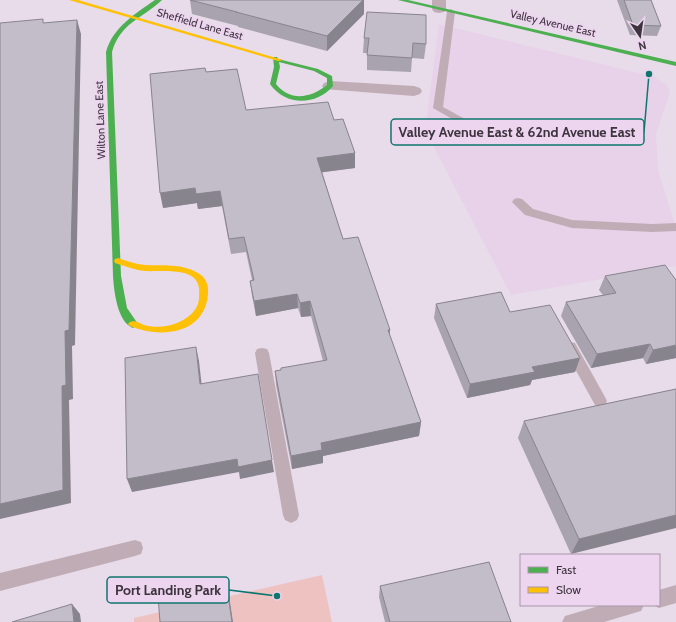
<svg xmlns="http://www.w3.org/2000/svg" width="676" height="622" font-family="Cabin,sans-serif">
	<style>
		.built { fill: #e7d2ea }
		.green { fill: #efc2c2 }
		.lines { fill: none; stroke-linecap: round; stroke-linejoin: round }
		.lane { fill: #c0acb5; fill-rule: evenodd }
		.street { fill: #c0acb5; fill-rule: evenodd }
		.fast { fill: #4caf50; fill-rule: evenodd }
		.slow { fill: #ffc107; fill-rule: evenodd }
		.wall { fill: #a8a3ae }
		.shaded-wall { fill: #88848d }
		.building { fill: #c3bdca; stroke: #88848d }
		.labels { text-anchor: middle; dominant-baseline: central; stroke-width: 3.5; stroke-linejoin: round; paint-order: stroke }
		.far-street-label { font-size: 11px; fill: #3d343e; stroke: #edd5f0 }
		.leader { fill: none; stroke: #0f766e; stroke-width: 1.5 }
		.callout-dot { fill: #0f766e; stroke: #edd5f0; stroke-width: 1.5 }
		.callout { fill: #edd5f0; stroke: #0f766e; stroke-width: 1.5 }
		.callout-label { font-size: 14px; text-anchor: middle; font-weight: bold; fill: #3d343e }
	</style>
	<rect width="100%" height="100%" fill="#e8dbea"/>
	<path class="built" d="M439,24L654,77L667,85L670,92L656,134L658,170L676,228V266L511,295L425,130Z"/>
	<path class="green" d="M322,575L332,622H134V618Z"/>
	<g class="lines">
		<g class="lane">
			<path d="M451,9L455,12L443,107L465,119L466,121L461,124L433,108L447,12Z"/>
			<path d="M518,198L522,199L533,209L572,220L652,224L676,223V231L652,232L572,228L525,215L512,202L514,199Z"/>
			<path d="M570,342L575,343L605,397L607,401L605,405L600,407L595,405L563,347L565,343Z"/>
			<path d="M262,348L267,349L269,353L299,515L297,520L291,523L285,520L283,515L255,353L257,349Z"/>
			<path d="M135,540L141,542L143,548L141,554L135,556L0,591V573Z"/>
			<path d="M676,585V603L659,608L653,605H659V590Z"/>
			<path d="M602,605H644L641,611L604,622H562L565,616Z"/>
		</g>
		<g class="street">
			<path d="M432,0H446V9L444,12L439,13L434,12L432,9Z"/>
			<path d="M330,81L414,86L420,88L422,91L420,94L414,96L324,89L322,86L324,83Z"/>
		</g>
		<g class="fast">
			<path d="M155,0H162C143,18 120,23 112,52L121,276L127,308L138,324L136,326L133,328C117,322 114,290 113,276L106,52C113,27 135,14 155,0Z"/>
			<path d="M398,0H408L676,62V66Z"/>
			<path d="M273,57H277L278,59L318,69L332,76L333,86C316,106 285,106 270,84L274,67ZM279,62L314,71L327,78V85C311,98 290,102 276,84L280,67Z"/>
		</g>
		<g class="slow">
			<path d="M69,0H78L283,60L278,61Z"/>
			<path d="M118,258C127,261 135,264 145,265C163,266 181,263 198,273C206,277 209,286 208,294C205,334 161,339 130,326L128,324L130,322C135,320 139,323 144,325C154,328 168,327 177,323C187,319 198,311 199,299C199,294 200,289 198,284C192,267 159,272 145,271C134,270 125,266 115,263L114,261L115,259Z"/>
		</g>
	</g>
	<g class="wall">
		<path d="M190,0L364,14L327,51L238,27V26L192,14Z"/>
		<path d="M617,0H651L661,26L657,36L630,35Z"/>
		<path d="M367,12L426,44L424,59L412,58L411,72L367,70V53H363L364,38Z"/>
		<path d="M206,72L246,110L334,120L355,168L322,172L343,239L390,336L421,422L419,436L323,456V463L292,469L276,385L275,371L323,361L311,316L301,317L298,308L256,316L252,296L250,281L252,280L246,252L231,254L222,206L198,209L197,203L163,208Z"/>
		<path d="M605,276L676,358L646,364L643,358L591,368L561,316L566,302L603,295L599,290Z"/>
		<path d="M436,304L510,312L580,358L575,372L532,380L530,385L467,398L434,318Z"/>
		<path d="M676,389L571,554L518,438L524,421Z"/>
		<path d="M380,586L511,622H385L379,597Z"/>
	</g>
	<g class="shaded-wall">
		<path d="M363,0H364V14L327,51V36Z"/>
		<path d="M77,20L81,34L75,345L72,346L73,399L69,400L71,503L0,519V504L62,386L65,331Z"/>
		<path d="M355,153V168L317,173V158Z"/>
		<path d="M195,188L220,191L222,206L198,209L197,203L163,208L160,193Z"/>
		<path d="M297,294L298,308L256,316L254,301Z"/>
		<path d="M310,301L311,316L301,317L300,303Z"/>
		<path d="M388,330H390L389,344Z"/>
		<path d="M650,344L643,358L591,368L597,354Z"/>
		<path d="M676,345V358L646,364L653,350Z"/>
		<path d="M196,347L199,361L203,397L200,384Z"/>
		<path d="M580,358L575,372L532,380L530,385L467,398L470,384L532,367Z"/>
		<path d="M421,422L419,436L323,456V463L292,469L291,456L321,443Z"/>
		<path d="M237,459L272,460L274,472L240,479L239,472L132,492L127,479Z"/>
		<path d="M676,515V528L571,554L579,539Z"/>
		<path d="M226,581L228,589L233,622H232Z"/>
		<path d="M72,604L80,614L81,622H74Z"/>
	</g>
	<g class="building">
		<path d="M190,0H363L327,36L236,12H237Z"/>
		<path d="M624,0H651L661,26L633,25Z"/>
		<path d="M367,12L426,15V44L413,43L412,58L367,55L369,38H364Z"/>
		<path d="M43,19V23L77,20L69,330L65,331L66,385L62,386L63,490L0,504V23Z"/>
		<path d="M205,68L206,72L237,69L246,110L328,102L334,120L343,119L355,153L317,158L343,239L358,237L390,330H388L421,422L321,443L322,450L291,456L275,371L281,370V368L327,360L310,301L300,303L297,294L254,301L250,281L254,280L244,237L229,239L220,191L196,194L195,188L160,193L150,74Z"/>
		<path d="M665,265L676,280V345L653,350L650,344L597,354L566,302L616,293L605,276Z"/>
		<path d="M501,292L510,312L550,305L580,358L532,367L535,372L470,384L436,304Z"/>
		<path d="M196,347L200,384L258,374L272,460L238,467L237,459L127,479L125,358Z"/>
		<path d="M676,389V515L579,539L524,421Z"/>
		<path d="M489,562L511,622H390L380,586Z"/>
		<path d="M226,581L232,622H160L158,597Z"/>
		<path d="M72,604L74,622H12Z"/>
	</g>
	<g class="labels">
		<g class="far-street-label">
			<text transform="translate(553 23) rotate(13)">Valley Avenue East</text>
			<text transform="translate(200 24) rotate(16)">Sheffield Lane East</text>
			<text transform="translate(100 120) rotate(-92)">Wilton Lane East</text>
		</g>
	</g>
	<path class="leader" d="M649 74L644 132M277 596L229 590"/>
	<g class="callout-dot">
		<circle cx="649" cy="74" r="4"/>
		<circle cx="277" cy="596" r="4"/>
	</g>
	<g class="callout">
		<rect x="391" y="119" width="253" height="26" rx="4"/>
		<rect x="107" y="577" width="122" height="26" rx="4"/>
	</g>
	<g class="callout-label">
		<text x="517" y="137">Valley Avenue East &amp; 62nd Avenue East</text>
		<text x="168" y="595">Port Landing Park</text>
	</g>
	<rect x="520" y="554" width="140" height="52" fill="#edd5f0" stroke="#a795a9"/>
	<rect x="528" y="567" width="20" height="6" fill="#4caf50" stroke="#a795a9"/>
	<text x="556" y="574" font-size="12" fill="#3d343e">Fast</text>
	<rect x="528" y="587" width="20" height="6" fill="#ffc107" stroke="#a795a9"/>
	<text x="556" y="594" font-size="12" fill="#3d343e">Slow</text>
	<g transform="translate(640 36) rotate(167)" stroke="#edd5f0" stroke-width="3" paint-order="stroke">
	<path d="M0-3L7 15L0 10L-7 15Z" fill="#3d343e"/>
	<text y="-6" font-size="11" font-weight="bold" text-anchor="middle" fill="#3d343e">N</text>
	</g>
</svg>
